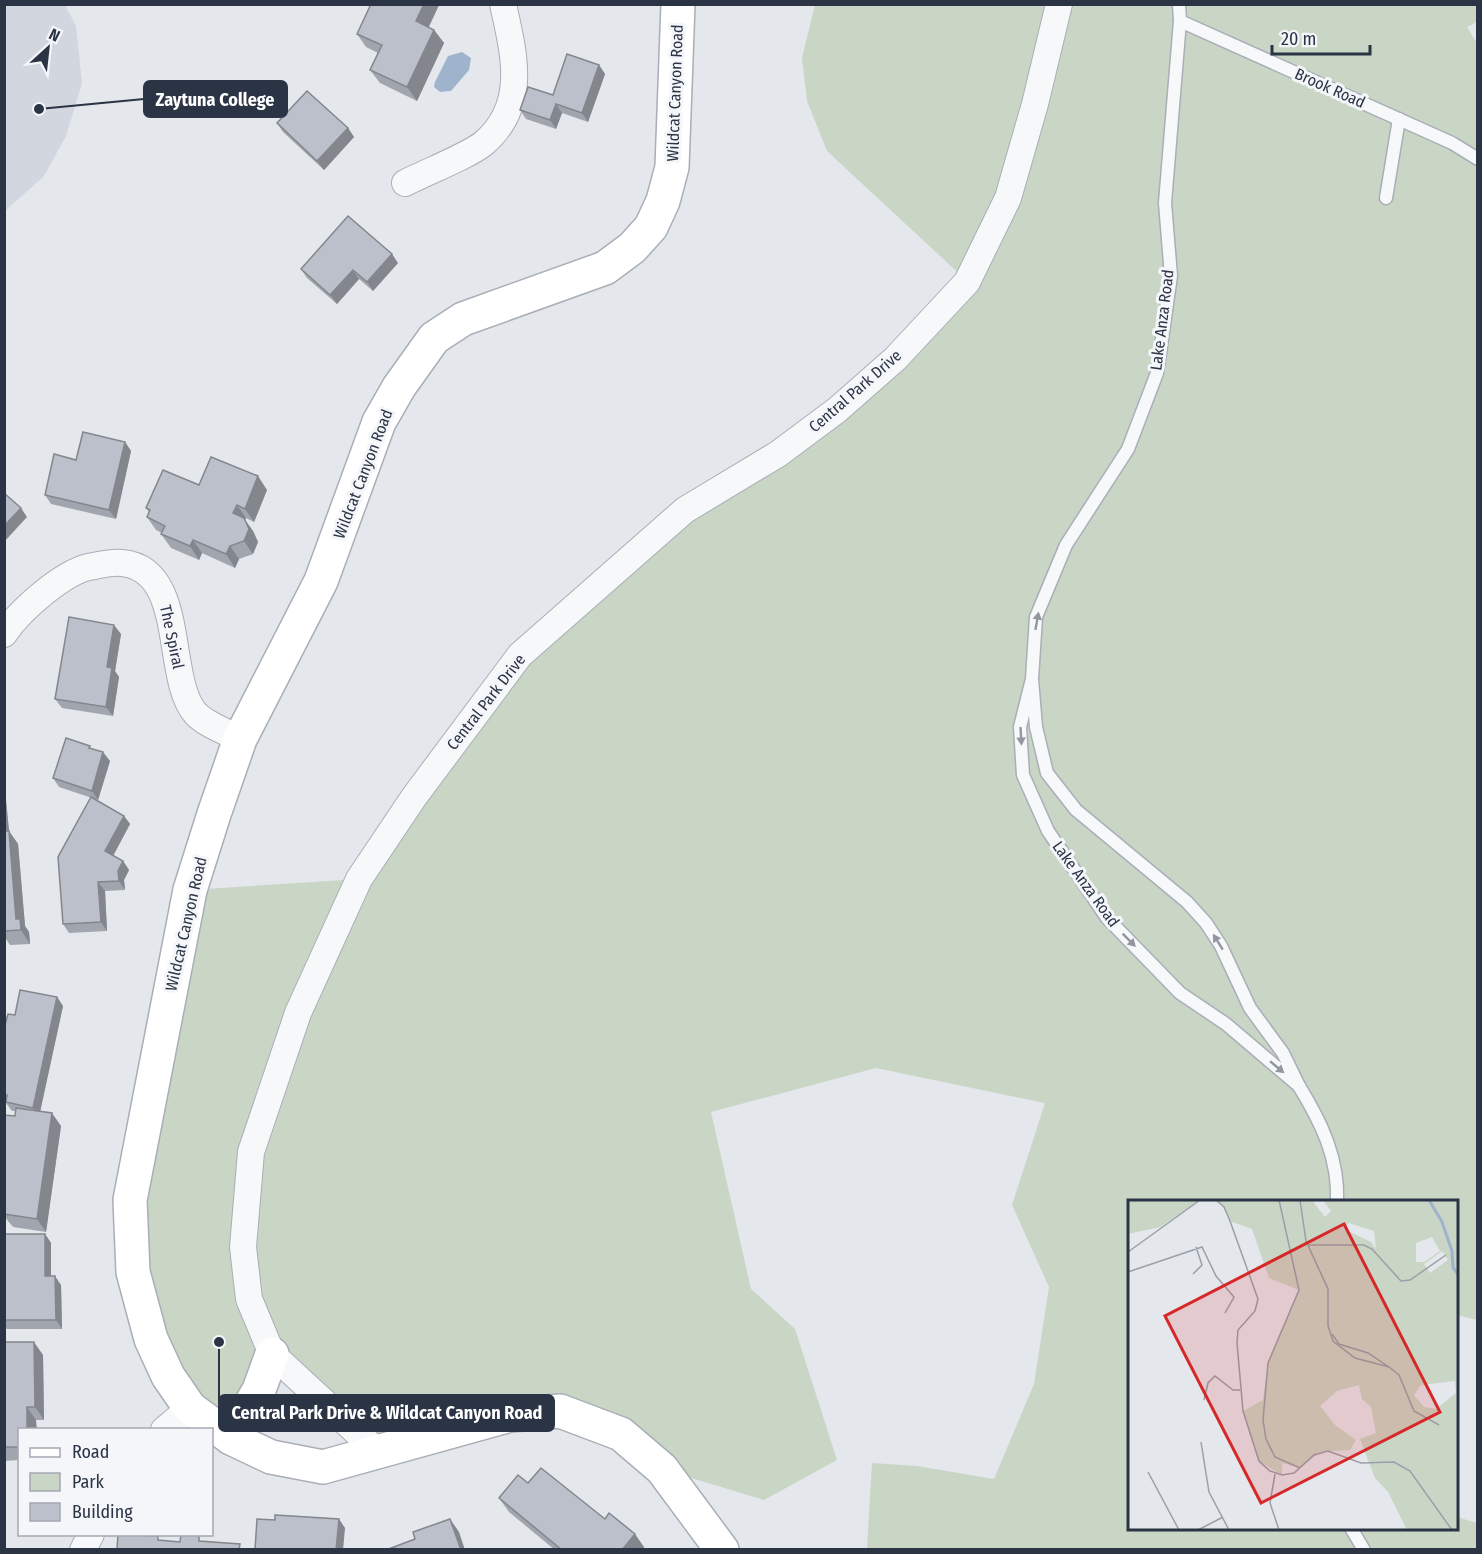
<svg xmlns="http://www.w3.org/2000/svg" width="1482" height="1554" font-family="'Fira Sans Condensed',sans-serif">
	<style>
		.built { fill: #d2d6de }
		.green { fill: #c9d6c5 }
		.water { fill: #9fb4cc }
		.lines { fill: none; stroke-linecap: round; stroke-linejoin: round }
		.lane-casing { stroke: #a9aeb7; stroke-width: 15 }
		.street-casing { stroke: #a9aeb7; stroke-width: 28 }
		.secondary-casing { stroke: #a9aeb7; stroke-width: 36 }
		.lane { stroke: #f7f8fa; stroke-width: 12 }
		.street { stroke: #f7f8fa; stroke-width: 26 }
		.secondary { stroke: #fff; stroke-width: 33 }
		.wall { fill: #a1a5ae }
		.shaded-wall { fill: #83868d }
		.building { fill: #bbc0ca; stroke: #83868d; stroke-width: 1.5 }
		.oneway { fill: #9196a0 }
		.labels { text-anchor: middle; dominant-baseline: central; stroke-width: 6; stroke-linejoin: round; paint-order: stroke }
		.street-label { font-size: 16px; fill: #2b3445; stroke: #f4f6f9 }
		.inset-river { fill: none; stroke: #9fb4cc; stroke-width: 3 }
		.inset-road { fill: none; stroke: #9a9fa9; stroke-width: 1.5 }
		.view { fill: #d62828; fill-opacity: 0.15; stroke: #d62828; stroke-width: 3 }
		.inset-edge { fill: none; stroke: #2b3445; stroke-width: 3 }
		.leader { fill: none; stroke: #2b3445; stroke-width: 2 }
		.callout-dot { fill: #2b3445; stroke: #f4f6f9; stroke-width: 2 }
		.callout { fill: #2b3445; stroke: #2b3445; stroke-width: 2 }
		.callout-label { font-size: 18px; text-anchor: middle; font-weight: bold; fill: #fff }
	</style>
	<rect width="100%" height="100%" fill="#e4e7ec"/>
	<path class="built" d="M5,4L65,5L76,26L82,83L66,136L44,176L5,211Z"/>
	<path class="green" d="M815,5H1477V22L1467,27L1478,45L1477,1320L1457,1315L1456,1202H1130V1528H1456L1457,1517L1477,1523V1549H867L872,1463L917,1466L994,1479L1034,1384L1049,1287L1012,1205L1045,1103L876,1068L711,1112L751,1289L795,1329L837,1460L764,1500L662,1469L560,1411L378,1452L272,1354L231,1438L168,1376L133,1272L190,890L359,879L520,655L685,510L778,454L967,281L827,151L807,101L802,58Z"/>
	<path class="water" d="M462,52L471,58L469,70L451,91L440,92L434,87L435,82L448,56Z"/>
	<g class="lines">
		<defs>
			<g id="lane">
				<path d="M1180,21L1452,143L1478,159"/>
				<path d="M1386,198L1399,119"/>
				<path d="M1032,679L1020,727L1023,775L1048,831L1107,918L1180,993L1226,1024L1299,1086L1283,1053L1250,1008L1221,946L1206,923L1187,902L1076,810L1047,773L1036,727L1032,679L1036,617L1066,545L1128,449L1157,373L1171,276L1165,203L1180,21L1179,4"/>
				<path d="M1299,1086C1321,1122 1339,1158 1337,1202"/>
				<path d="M1351,1528L1364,1550"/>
			</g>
			<g id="street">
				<path d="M405,183C424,173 470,155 484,143C528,105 514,54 503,4"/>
				<path d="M4,634C20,610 66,569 94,566C103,564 113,562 122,563C188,569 164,679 196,714C207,725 227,732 240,739"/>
				<path d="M164,1430L190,1408"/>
				<path d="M378,1452L272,1354L249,1299L243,1247L251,1152L298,1013L359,879L414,797L520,655L685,510L778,454L837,410L895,359L967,282L1008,198L1035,104L1059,4"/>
				<path d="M83,1550L91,1534"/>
			</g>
			<g id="secondary">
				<path d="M678,4L672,167L663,201L651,227L632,248L605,268L463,319L434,338L399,387L379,422L321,581L240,739L214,814L190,890L130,1200L133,1272L151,1339L168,1376L190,1408L231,1438L271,1457L323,1467L510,1415L560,1411L621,1434L662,1469L722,1550"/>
				<path d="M231,1438L259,1390L272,1354"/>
			</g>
		</defs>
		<use href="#lane" class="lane-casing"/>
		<use href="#street" class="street-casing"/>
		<use href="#secondary" class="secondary-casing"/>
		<use href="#lane" class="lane"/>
		<use href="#street" class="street"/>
		<use href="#secondary" class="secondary"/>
	</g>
	<g class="wall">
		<path d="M439,5L429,27L434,30L444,43L417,101L380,83L370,70L378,53L366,47L357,34Z"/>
		<path d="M599,65L605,74L588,122L562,113L556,129L526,119L520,110L553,95Z"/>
		<path d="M277,123L348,128L354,137L324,170L283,132Z"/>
		<path d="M398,263L373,291L359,279L337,304L307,278L301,269Z"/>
		<path d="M125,442L131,451L116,519L51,504L45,495Z"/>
		<path d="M199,485L267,490L254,522L246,518L245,520L253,531L258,542L253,554L239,559L235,568L202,553L199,560L171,548L161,534L162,533L156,530L147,517L149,512L146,508Z"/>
		<path d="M121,634L115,671L119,677L113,716L62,708L55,699Z"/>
		<path d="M92,749L110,761L98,800L59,787L53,778Z"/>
		<path d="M4,780L9,831L18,844L25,926L29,932L30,944L10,945L4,936Z"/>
		<path d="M124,816L130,824L113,855L123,861L129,870L124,880L125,890L105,891L107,931L69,933L63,924Z"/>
		<path d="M57,997L63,1006L40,1111L61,1126L46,1232L13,1227L4,1216V1115L15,1116L16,1111H12L6,1103L4,1102V1029L15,1015Z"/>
		<path d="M4,1234H45L51,1243V1276L61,1285L62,1329H7L4,1326Z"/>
		<path d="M4,1342L43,1355L44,1420H36L20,1430V1460L4,1461Z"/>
		<path d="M499,1498L605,1519L644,1547L642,1550H555L509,1512Z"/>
	</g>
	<g class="shaded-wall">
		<path d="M424,4H439V5L425,34L416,21Z"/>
		<path d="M434,30L444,43L417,101L407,87Z"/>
		<path d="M599,65L605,74L588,122L582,113Z"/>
		<path d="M556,104L562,113L556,129L550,120Z"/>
		<path d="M348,128L354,137L324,170L317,161Z"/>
		<path d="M392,254L398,263L373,291L367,282Z"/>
		<path d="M353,270L359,279L337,304L330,295Z"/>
		<path d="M125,442L131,451L116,519L109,510Z"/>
		<path d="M258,476L267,490L254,522L245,509Z"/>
		<path d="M237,505L246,518L245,520L253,531L258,542L253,554L244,541L233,513Z"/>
		<path d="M21,508L27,517L4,542V526Z"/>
		<path d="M193,540L202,553L199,560L190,546Z"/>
		<path d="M230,546L239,559L235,568L226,554Z"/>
		<path d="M114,625L121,634L115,671L119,677L113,716L106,707L107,667Z"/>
		<path d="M103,752L110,761L98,800L92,791Z"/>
		<path d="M4,780L9,831L18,844L25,926L29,932L30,944L21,930L16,919L4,832Z"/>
		<path d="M124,816L130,824L111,860L105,851Z"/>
		<path d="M123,861L129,870L124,880L125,890L119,881L118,871Z"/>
		<path d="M98,882L105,891L107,931L101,922Z"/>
		<path d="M57,997L63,1006L39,1117L33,1108Z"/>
		<path d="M52,1113L61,1126L46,1232L37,1219Z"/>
		<path d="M45,1234L51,1243V1285L45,1276Z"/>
		<path d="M55,1276L61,1285L62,1329L56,1320Z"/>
		<path d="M34,1342L43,1355L44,1420L35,1407Z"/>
		<path d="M27,1407L36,1420L37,1430H27Z"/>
		<path d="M339,1519L345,1528L343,1550H336Z"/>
		<path d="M450,1519L459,1532L465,1550H461Z"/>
		<path d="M635,1534L644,1547L642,1550H622Z"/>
	</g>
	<g class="building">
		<path d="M371,4H424L416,21L434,30L407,87L370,70L382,45L357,34Z"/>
		<path d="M567,54L599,65L582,113L556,104L550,120L520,110L528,87L553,95Z"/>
		<path d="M307,91L348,128L317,161L277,123Z"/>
		<path d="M348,216L392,254L367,282L353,270L330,295L301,269Z"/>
		<path d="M83,432L125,442L109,510L45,495L54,454L76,460Z"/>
		<path d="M211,457L258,476L245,509L237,505L233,513L244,518L249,529L244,541L230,546L226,554L193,540L190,546L161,534L165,526L147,517L150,510L146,508L163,470L199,485Z"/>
		<path d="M4,493L21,508L4,526Z"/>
		<path d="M69,617L114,625L107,667L112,668L106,707L55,699Z"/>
		<path d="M66,738L90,746L89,748L103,752L92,791L53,778Z"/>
		<path d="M91,797L124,816L105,851L123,861L118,871L119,881L98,882L101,922L63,924L58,857Z"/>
		<path d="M4,831H9L16,919H20L21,930L4,931Z"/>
		<path d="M20,990L57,997L33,1108L6,1102L7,1095H4V1029L8,1014L15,1015Z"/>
		<path d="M16,1108L52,1113L37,1219L4,1214L5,1199H4V1115L15,1116Z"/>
		<path d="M4,1234H45V1276H55L56,1320H4Z"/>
		<path d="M4,1342H34L35,1407H27V1430H20V1447H4Z"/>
		<path d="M541,1468L605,1519L609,1513L635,1534L622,1550H562L499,1498L518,1475L528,1483Z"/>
		<path d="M275,1515L339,1519L336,1550H255L257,1519L275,1520Z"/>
		<path d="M450,1519L461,1550H386L415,1539L413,1532Z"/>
		<path d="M118,1534L158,1536V1540L180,1542L181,1534L199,1535V1541L240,1544L239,1550H117Z"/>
	</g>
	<defs><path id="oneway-solid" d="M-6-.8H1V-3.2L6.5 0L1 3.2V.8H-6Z" transform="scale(1.5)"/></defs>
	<g class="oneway">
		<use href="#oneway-solid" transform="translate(1037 621) rotate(-80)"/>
		<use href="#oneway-solid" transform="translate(1021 736) rotate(87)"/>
		<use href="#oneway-solid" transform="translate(1129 940) rotate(45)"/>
		<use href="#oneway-solid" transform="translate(1218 942) rotate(-122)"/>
		<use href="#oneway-solid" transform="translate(1277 1067) rotate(40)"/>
	</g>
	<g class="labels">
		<g class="street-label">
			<text transform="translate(1330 88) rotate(24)">Brook Road</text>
			<text transform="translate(675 93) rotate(-88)">Wildcat Canyon Road</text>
			<text transform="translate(1162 320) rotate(-83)">Lake Anza Road</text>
			<text transform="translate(855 391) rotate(-41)">Central Park Drive</text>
			<text transform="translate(363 474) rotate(-69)">Wildcat Canyon Road</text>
			<text transform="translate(172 637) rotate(78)">The Spiral</text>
			<text transform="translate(486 702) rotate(-52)">Central Park Drive</text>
			<text transform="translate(1086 884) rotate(54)">Lake Anza Road</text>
			<text transform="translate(186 924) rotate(-77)">Wildcat Canyon Road</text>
		</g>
	</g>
	<g transform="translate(1128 1200)">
		<rect width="330" height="330" fill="#e4e7ec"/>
		<path d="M0,0H72L32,27L0,34ZM88,0H188L186,3L197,17L203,11L195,0H330V330H279L260,292L247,278L232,239L248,233L243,207L234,199L231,185L209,191L192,206L207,225L228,240L222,250L192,252L172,268L154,263V275L131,261L115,211L135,200L140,163L171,90L141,78L124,29L102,21L96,7ZM221,23L246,31L248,49L243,42L216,29ZM304,37L312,51L296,62H288V43ZM314,51L320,60L302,73L296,64ZM327,181L328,193L308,209L296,207L286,195L293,185Z" fill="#c9d6c5" fill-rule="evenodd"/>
		<path class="inset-river" d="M301,0L314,22L324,51L325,67L330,75"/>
		<path class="inset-road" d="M88,0L96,7L102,21L130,99L127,111L110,130L109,143L115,211L131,261L142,271L154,275L166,273L186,255L200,251L233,263L266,262L282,271L324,330M151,0L171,90L140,163L135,220L138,239L147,257L172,268M172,0L178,41L200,89V126L205,141L227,158L261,167L240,153L211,144L204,134M181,45H236L244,49L273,81L282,80L318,55M0,52L72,0M0,72L74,47L88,76L106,97L97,113M65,74L74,65L68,47M261,167L271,175L286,211L311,225M76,200L80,183L87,176L105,190H112M73,242L81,292L101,330M20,272L51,330M147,274L142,303L151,330M70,330L95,317"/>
		<path class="view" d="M216,24L312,212L133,303L37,116Z"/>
		<rect width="330" height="330" class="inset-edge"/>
	</g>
	<path class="leader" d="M39 109L144 99M219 1342L219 1413"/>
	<g class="callout-dot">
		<circle cx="39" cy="109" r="6"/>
		<circle cx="219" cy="1342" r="6"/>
	</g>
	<g class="callout">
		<rect x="144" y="81" width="143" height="36" rx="6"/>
		<rect x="219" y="1395" width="335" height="36" rx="6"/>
	</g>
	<g class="callout-label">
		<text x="215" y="106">Zaytuna College</text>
		<text x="387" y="1419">Central Park Drive &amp; Wildcat Canyon Road</text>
	</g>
	<rect width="1482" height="1554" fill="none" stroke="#2b3445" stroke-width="12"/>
	<rect x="18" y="1428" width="195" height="108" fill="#f4f6f9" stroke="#a4a8b1" stroke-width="1.5"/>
	<rect x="30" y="1448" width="30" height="9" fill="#ffffff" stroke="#a4a8b1" stroke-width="1.5"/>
	<text x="72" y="1458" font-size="18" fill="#2b3445">Road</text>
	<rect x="30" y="1473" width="30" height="18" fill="#c9d6c5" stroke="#a4a8b1" stroke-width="1.5"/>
	<text x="72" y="1488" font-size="18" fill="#2b3445">Park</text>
	<rect x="30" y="1503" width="30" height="18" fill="#bbc0ca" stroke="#a4a8b1" stroke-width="1.5"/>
	<text x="72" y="1518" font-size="18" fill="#2b3445">Building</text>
	<g transform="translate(48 48) rotate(27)" stroke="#f4f6f9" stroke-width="4.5" paint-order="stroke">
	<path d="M0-4.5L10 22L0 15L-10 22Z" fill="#2b3445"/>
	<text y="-9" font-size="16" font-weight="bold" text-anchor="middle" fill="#2b3445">N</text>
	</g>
	<path d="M1272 45v9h98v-9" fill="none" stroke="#2b3445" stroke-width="3"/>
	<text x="1281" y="45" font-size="18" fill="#2b3445" stroke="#f4f6f9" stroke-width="4.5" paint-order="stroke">20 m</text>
</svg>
